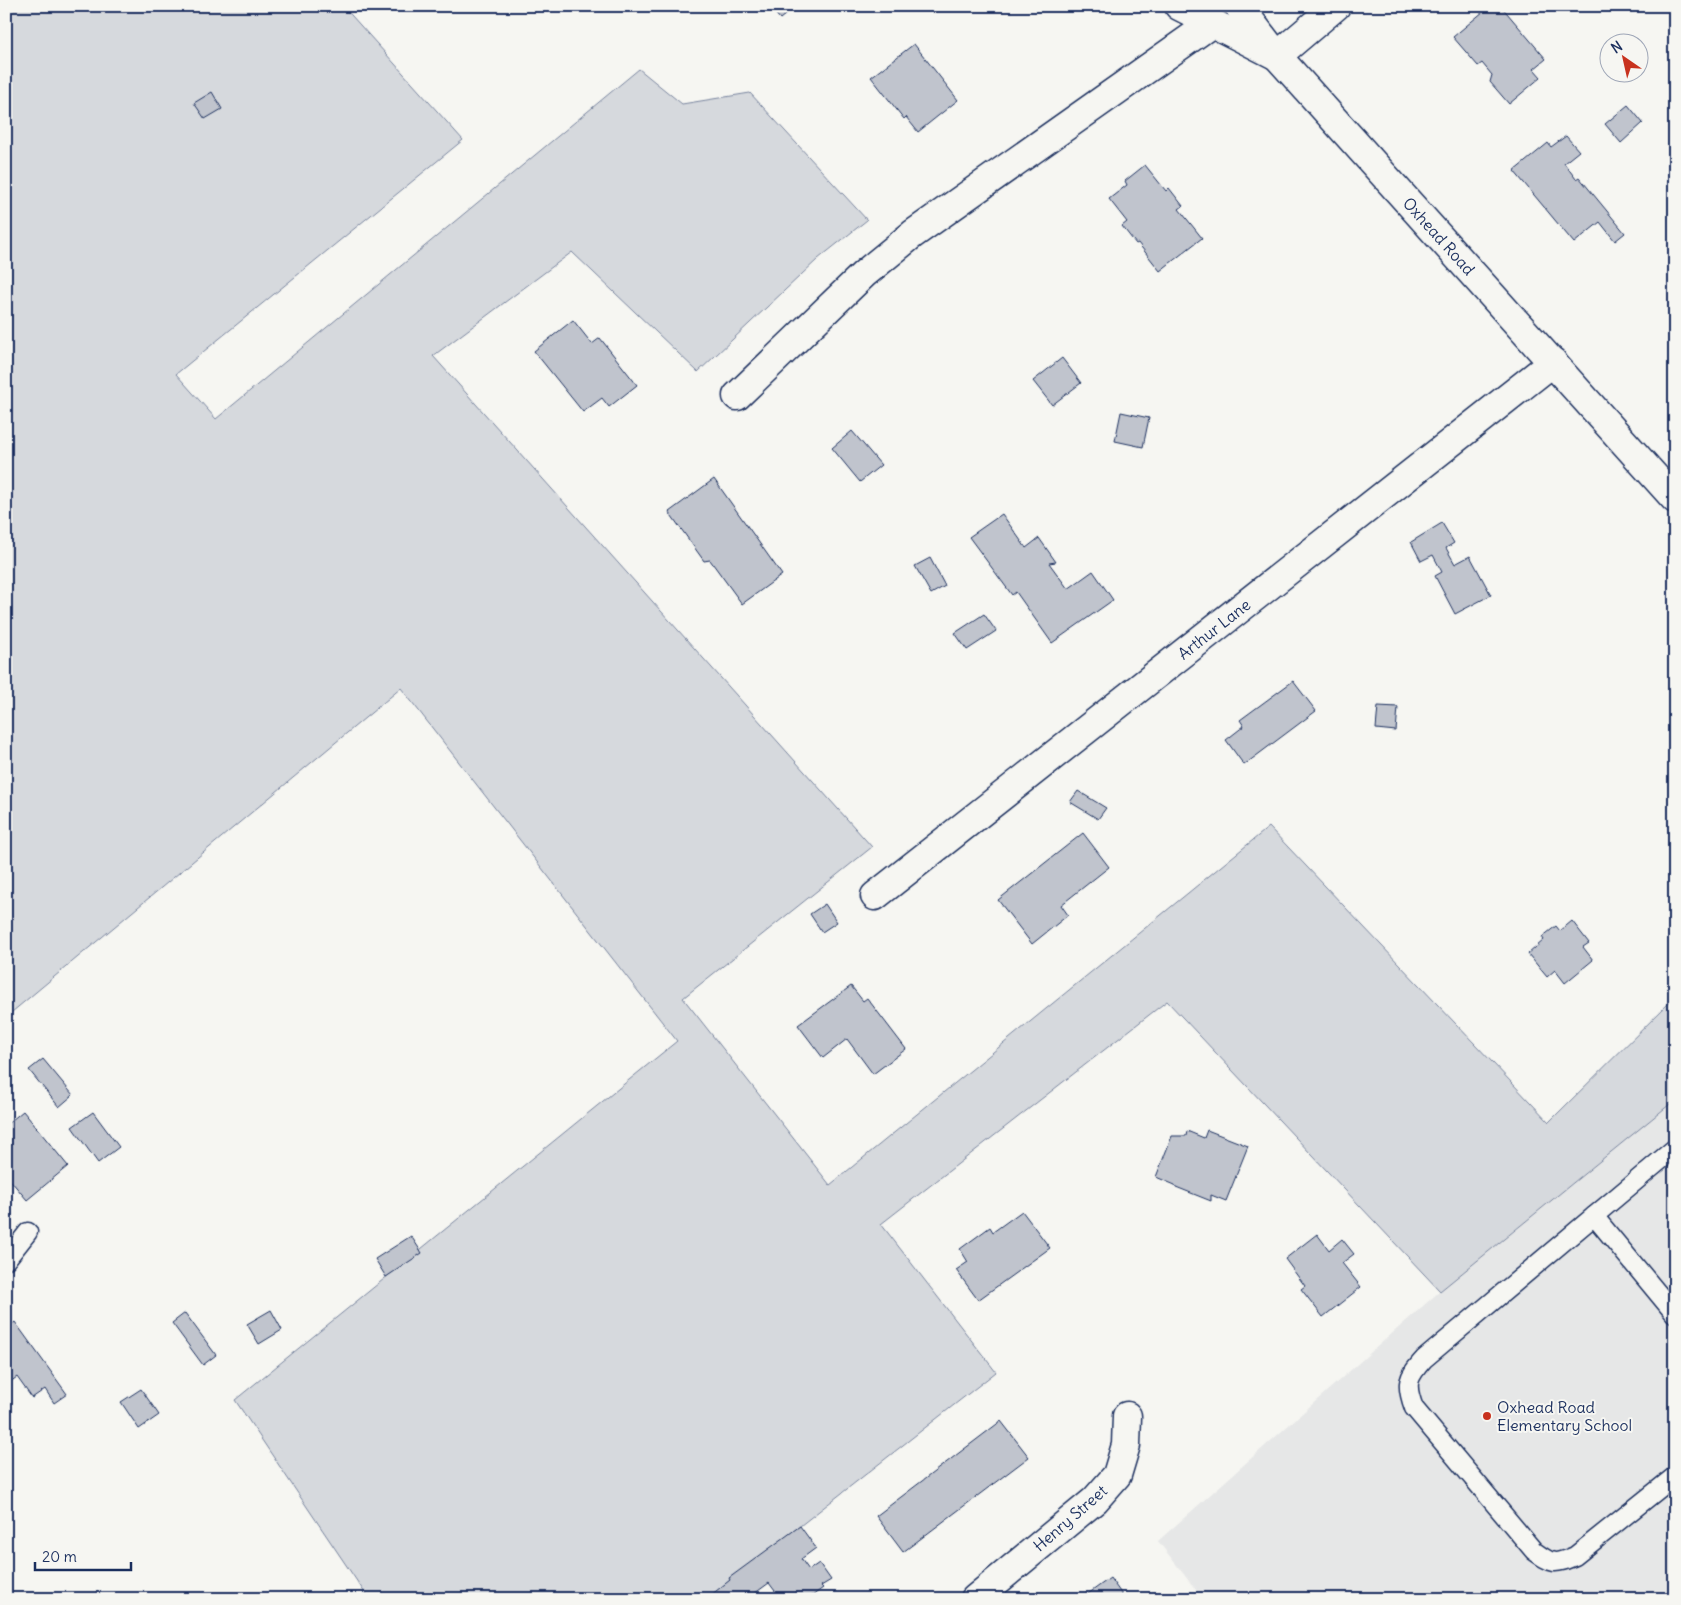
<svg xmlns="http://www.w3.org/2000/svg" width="1681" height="1605" font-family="Delius,sans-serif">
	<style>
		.built { fill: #e6e7e7 }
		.green { fill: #d6d9dd; stroke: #78849e }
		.building { fill: #c0c4cd; stroke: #1b2f5e }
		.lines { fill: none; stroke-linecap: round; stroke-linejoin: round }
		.service-casing { stroke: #1b2f5e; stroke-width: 21 }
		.minor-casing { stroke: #1b2f5e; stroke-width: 31 }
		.service { stroke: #f6f6f2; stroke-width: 18 }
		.minor { stroke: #f6f6f2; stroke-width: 28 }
		.poi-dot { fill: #c8321e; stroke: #f6f6f2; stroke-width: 2 }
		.labels { text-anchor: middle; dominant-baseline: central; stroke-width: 4; stroke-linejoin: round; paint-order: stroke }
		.street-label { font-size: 16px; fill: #1b2f5e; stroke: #f6f6f2 }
		.poi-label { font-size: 16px; fill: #1b2f5e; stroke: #f6f6f2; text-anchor: start }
	</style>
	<rect width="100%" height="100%" fill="#f6f6f2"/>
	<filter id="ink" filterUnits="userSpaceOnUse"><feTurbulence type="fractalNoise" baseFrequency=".02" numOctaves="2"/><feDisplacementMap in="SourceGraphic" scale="10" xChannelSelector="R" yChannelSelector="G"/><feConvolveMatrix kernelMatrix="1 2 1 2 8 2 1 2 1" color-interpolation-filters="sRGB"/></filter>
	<g filter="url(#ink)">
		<path class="built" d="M1675,1100V1599H1203L1158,1541L1440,1291Z"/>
		<path class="green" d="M6,6H343L463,140L176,374L216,419L639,69L682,104L750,93L867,220L818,259L698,372L572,252L433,356L872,847L683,998L830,1185L1269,827L1549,1122L1675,997V1100L1440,1291L1167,1001L881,1224L996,1372L707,1599H369L235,1400L677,1041L401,688L6,1017Z"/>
		<g class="building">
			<path d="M769,6H796L780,19Z"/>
			<path d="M1490,6H1501L1546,59L1534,69L1541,77L1509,104L1490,82L1492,75L1482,63L1478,66L1453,37Z"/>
			<path d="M914,44L958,100L918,132L906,117L904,119L871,77Z"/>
			<path d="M212,92L222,109L205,119L194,103Z"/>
			<path d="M1628,105L1643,123L1621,143L1605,124Z"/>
			<path d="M1566,136L1579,151L1564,163L1576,179L1579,177L1625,233L1615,241L1600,222L1574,243L1514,171L1548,143L1551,147Z"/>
			<path d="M1145,165L1166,191L1169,188L1183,206L1179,209L1202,238L1160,271L1138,243L1136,244L1122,226L1127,222L1109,199L1127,185L1125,181Z"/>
			<path d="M573,320L592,344L600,338L637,385L609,407L602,398L583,412L534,351Z"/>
			<path d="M1062,358L1081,383L1052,405L1033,381Z"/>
			<path d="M1121,412L1149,418L1143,447L1115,441Z"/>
			<path d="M852,431L881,465L860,482L832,448Z"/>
			<path d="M714,479L782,575L742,604L710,560L704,561L669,512Z"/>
			<path d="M1002,514L1026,548L1039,538L1056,562L1049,563L1068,589L1093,571L1113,600L1052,643L1016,592L1012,595L969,537Z"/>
			<path d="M1442,523L1454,543L1446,548L1455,564L1470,556L1491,595L1455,614L1435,576L1442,572L1433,555L1421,561L1411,542Z"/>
			<path d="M930,558L945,586L931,594L915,566Z"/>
			<path d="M984,614L996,631L967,650L955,633Z"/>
			<path d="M1293,681L1316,711L1244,765L1226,740L1244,726L1240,720Z"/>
			<path d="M1378,706L1398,707L1396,731L1376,729Z"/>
			<path d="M1078,791L1106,808L1098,819L1070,802Z"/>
			<path d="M1083,833L1109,867L1061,905L1068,915L1032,944L998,900Z"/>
			<path d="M825,904L837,922L822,932L810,914Z"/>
			<path d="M1572,921L1589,943L1583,947L1593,960L1565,983L1555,970L1547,977L1528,954L1544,940L1542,937L1556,926L1560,931Z"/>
			<path d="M851,986L863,1001L867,998L906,1049L873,1074L847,1039L823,1058L798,1025Z"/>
			<path d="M43,1059L73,1095L59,1107L29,1070Z"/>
			<path d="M23,1111L68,1166L27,1200L6,1175V1125Z"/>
			<path d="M93,1112L119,1147L98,1163L72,1127Z"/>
			<path d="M1207,1130L1248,1146L1226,1201L1211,1195V1201L1176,1187L1175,1185L1156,1177L1172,1136H1186L1187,1131L1204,1138Z"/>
			<path d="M1022,1211L1050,1248L978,1300L956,1270L968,1262L960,1249L990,1227L993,1232Z"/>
			<path d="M1317,1234L1329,1250L1342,1239L1354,1254L1342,1263L1361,1287L1323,1317L1301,1289L1305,1286L1285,1259Z"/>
			<path d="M411,1236L422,1253L386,1277L375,1259Z"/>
			<path d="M271,1310L282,1330L259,1344L247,1324Z"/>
			<path d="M185,1313L216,1355L203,1365L172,1323Z"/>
			<path d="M15,1322L67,1394L54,1403L45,1389L32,1398L17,1377L6,1385V1328Z"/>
			<path d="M141,1389L159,1415L139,1429L121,1402Z"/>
			<path d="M1001,1421L1029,1457L903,1552L876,1516Z"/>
			<path d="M800,1526L816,1548L801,1559L809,1570L819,1563L831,1580L821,1586L823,1588L812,1596L814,1599H781L769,1583L747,1599H706L730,1580L729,1578Z"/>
			<path d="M1110,1578L1125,1599H1081Z"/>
		</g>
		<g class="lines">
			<defs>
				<g id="service">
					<path d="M1675,1148L1424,1359C1407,1378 1405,1384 1414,1408L1534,1551C1552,1564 1554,1565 1575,1556L1675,1476"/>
					<path d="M1594,1216L1675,1314"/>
					<path d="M6,1260L28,1232"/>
				</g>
				<g id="minor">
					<path d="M1179,6L1277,56L1675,499"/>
					<path d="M1239,6L1277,56L1336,6"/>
					<path d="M737,396L864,274L913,234L1212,23"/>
					<path d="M875,896L1553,362"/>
					<path d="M975,1599L1095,1500L1117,1475L1126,1445L1127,1416"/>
				</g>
			</defs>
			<use href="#service" class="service-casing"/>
			<use href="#minor" class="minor-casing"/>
			<use href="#service" class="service"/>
			<use href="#minor" class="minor"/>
		</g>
	</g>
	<circle class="poi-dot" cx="1487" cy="1416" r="5"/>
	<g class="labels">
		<g class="street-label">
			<text transform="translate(1439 236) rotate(48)">Oxhead Road</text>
			<text transform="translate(1214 629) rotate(-38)">Arthur Lane</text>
			<text transform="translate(1070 1518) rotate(-41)">Henry Street</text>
		</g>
		<g class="poi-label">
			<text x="1497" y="1407">Oxhead Road<tspan x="1497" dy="18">Elementary School</tspan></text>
		</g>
	</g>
	<rect width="1681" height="1605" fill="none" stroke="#f6f6f2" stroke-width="25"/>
	<rect x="12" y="12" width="1656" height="1580" fill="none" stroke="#1b2f5e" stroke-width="2" filter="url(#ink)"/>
	<g transform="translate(1624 58) rotate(326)"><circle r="24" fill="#f6f6f2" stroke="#9ea6b7"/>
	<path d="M0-4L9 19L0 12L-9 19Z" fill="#c8321e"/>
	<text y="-8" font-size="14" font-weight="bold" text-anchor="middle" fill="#1b2f5e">N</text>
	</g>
	<path d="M35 1562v8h96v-8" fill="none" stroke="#1b2f5e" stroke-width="2.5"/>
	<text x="42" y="1562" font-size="15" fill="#1b2f5e" stroke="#f6f6f2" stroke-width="4" paint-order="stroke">20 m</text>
</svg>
